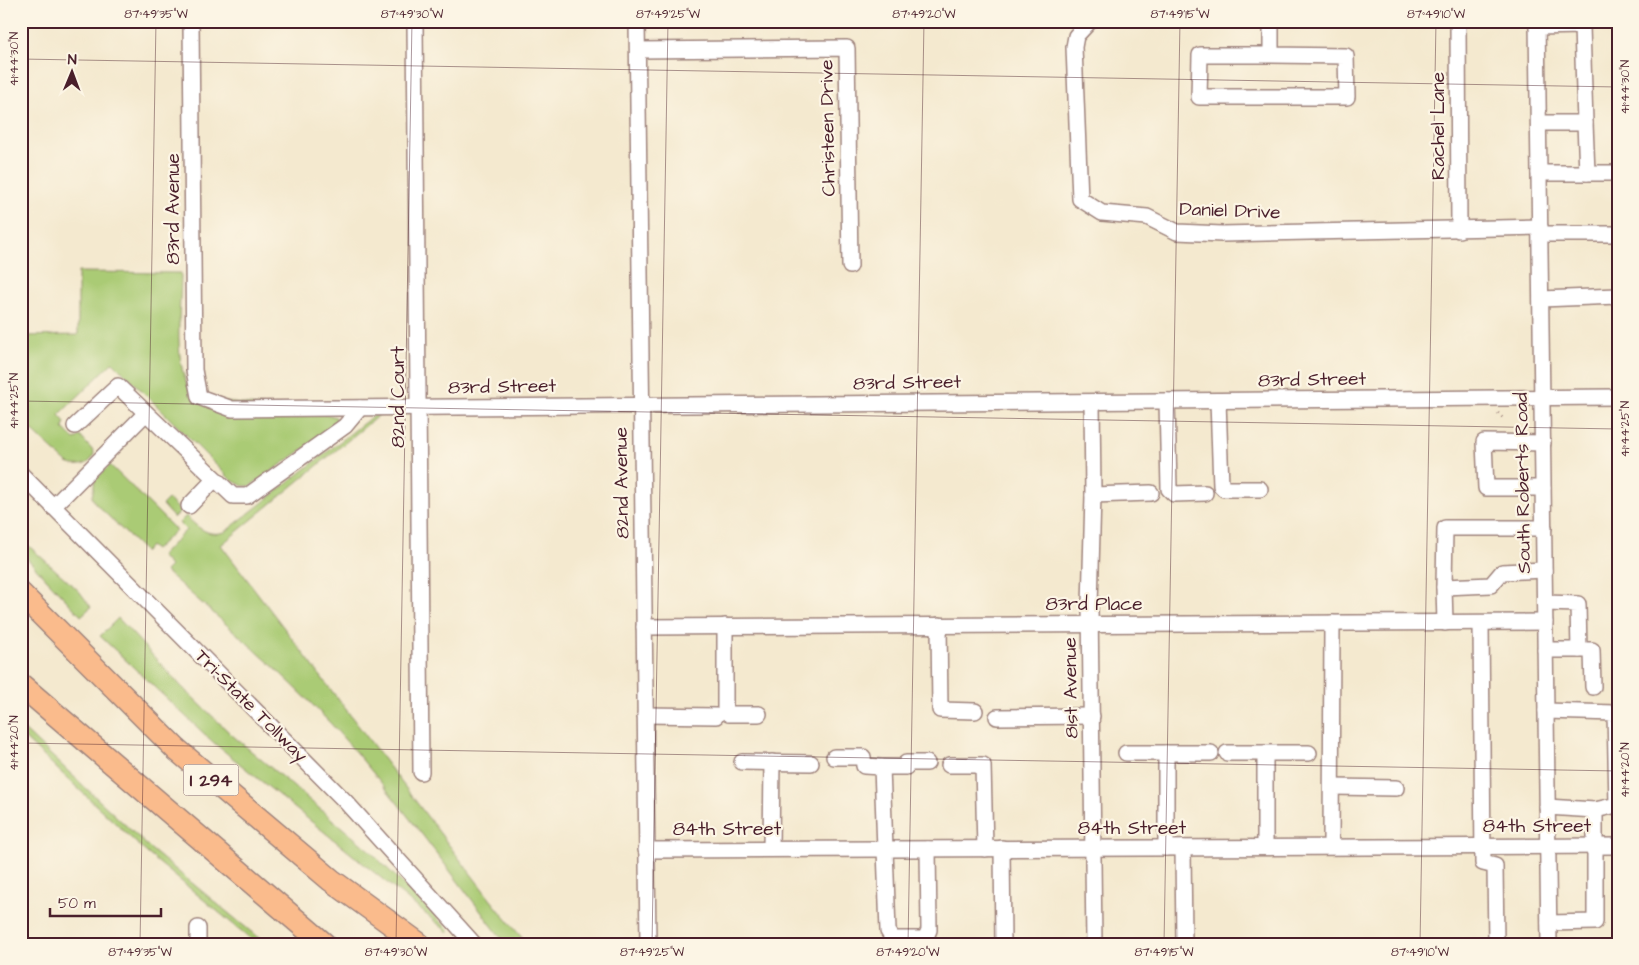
<svg xmlns="http://www.w3.org/2000/svg" width="1639" height="965" font-family="'Architects Daughter',sans-serif">
	<style>
		.green { fill: #aacb74; stroke: #7a7550 }
		.lines { fill: none; stroke-linecap: round; stroke-linejoin: round }
		.minor-casing { stroke: #9f847d; stroke-width: 18 }
		.highway-casing { stroke: #9f847d; stroke-width: 25 }
		.path { stroke: #9f847d; stroke-width: 2.5; stroke-dasharray: 1 4; stroke-linecap: butt }
		.minor { stroke: #fff; stroke-width: 15 }
		.highway { stroke: #fabb8c; stroke-width: 22 }
		.ticks { fill: none; stroke: #4a1f2b; stroke-width: 1; stroke-opacity: 0.45 }
		.labels { text-anchor: middle; dominant-baseline: central; stroke-width: 4.5; stroke-linejoin: round; paint-order: stroke }
		.shield { fill: #fcf5e5; stroke: #7f5f63; stroke-width: 1 }
		.shield-label { font-size: 18px; font-weight: bold; fill: #4a1f2b }
		.street-label { font-size: 19px; fill: #4a1f2b; stroke: #fcf5e5 }
		.neatline { fill: none; stroke: #4a1f2b; stroke-width: 2 }
		.ticks-label { font-size: 12px; text-anchor: middle; fill: #4a1f2b }
	</style>
	<rect width="100%" height="100%" fill="#fcf5e5"/>
	<filter id="ink" filterUnits="userSpaceOnUse"><feTurbulence type="fractalNoise" baseFrequency=".02" numOctaves="2"/><feDisplacementMap in="SourceGraphic" scale="10" xChannelSelector="R" yChannelSelector="G"/><feConvolveMatrix kernelMatrix="1 2 1 2 8 2 1 2 1" color-interpolation-filters="sRGB"/></filter>
	<filter id="wash" filterUnits="userSpaceOnUse"><feTurbulence type="fractalNoise" baseFrequency=".0096" numOctaves="4" result="noise"/><feDisplacementMap in="SourceGraphic" scale="20" xChannelSelector="R" yChannelSelector="G"/><feGaussianBlur stdDeviation="1.12" result="paint"/><feColorMatrix in="noise" values="0 0 0 0 0 0 0 0 0 0 0 0 0 0 0 0 0 1.4 0 .05"/><feComposite in="paint" operator="in"/></filter>
	<g filter="url(#wash)">
		<rect width="100%" height="100%" fill="#f4e9cf"/>
		<g class="green">
			<path d="M78,272L181,273C181,313 171,363 194,398L330,415L336,417L337,426L250,486H243L231,480L113,362L59,415L65,422L63,428L74,440L80,436L94,452C93,465 78,468 67,463L21,420V336L78,335Z"/>
			<path d="M374,415H379L221,545L490,899L527,944H506C449,871 394,794 332,725C281,670 222,621 165,571L170,566L161,556L186,530L179,523L186,516C198,528 208,537 225,532Z"/>
			<path d="M110,465L176,530L155,550L150,546L145,552L95,503L92,497L95,480Z"/>
			<path d="M168,499L181,511L174,518L162,505Z"/>
			<path d="M21,539L79,591L91,607L81,616L21,552Z"/>
			<path d="M118,618L181,686L232,735L370,851L450,931L448,932L214,743L100,636Z"/>
			<path d="M21,727L152,850L266,944H257L147,853L21,735Z"/>
		</g>
	</g>
	<g filter="url(#ink)">
		<g class="lines">
			<defs>
				<g id="minor">
					<path d="M191,21L194,370L199,397L232,409L1618,397"/>
					<path d="M415,21L421,772"/>
					<path d="M637,21L648,944"/>
					<path d="M1090,21L1076,36L1074,47L1080,199L1102,213L1147,217L1177,232L1222,234L1540,227"/>
					<path d="M1271,21V55L1346,56L1347,97H1199L1200,55H1271"/>
					<path d="M1458,21L1459,230"/>
					<path d="M1537,21L1549,944"/>
					<path d="M1537,27L1582,26L1585,123"/>
					<path d="M638,50L847,48L850,266"/>
					<path d="M1539,123H1585L1587,173"/>
					<path d="M1539,173H1618"/>
					<path d="M1540,234H1618"/>
					<path d="M1541,299L1618,296"/>
					<path d="M1167,401L1169,489L1174,494L1205,493"/>
					<path d="M1218,401L1221,486L1224,489H1260"/>
					<path d="M1092,402L1093,495L1090,605L1094,944"/>
					<path d="M75,426L118,386L233,496H247L345,426L360,408"/>
					<path d="M1543,443L1484,442L1486,488H1543"/>
					<path d="M21,474L345,801L474,944"/>
					<path d="M1093,495L1151,493"/>
					<path d="M189,506L215,479"/>
					<path d="M53,507L146,413"/>
					<path d="M1544,528H1445L1444,587L1491,585L1502,572L1544,570"/>
					<path d="M1444,587L1445,623"/>
					<path d="M1545,603L1578,604L1579,650"/>
					<path d="M1481,623L1483,863L1495,866L1496,944"/>
					<path d="M939,625L940,710L975,711"/>
					<path d="M725,626V708L729,714H759"/>
					<path d="M644,627L1545,622"/>
					<path d="M1545,650H1592L1593,687"/>
					<path d="M1546,711L1615,713L1617,805L1595,810V922L1549,923"/>
					<path d="M645,715L716,716"/>
					<path d="M997,717L1092,716"/>
					<path d="M1126,753H1211"/>
					<path d="M1166,753V848"/>
					<path d="M1227,753H1265"/>
					<path d="M834,757H863L864,766L882,767L888,931L893,939H925L929,930L928,849"/>
					<path d="M742,762L811,763"/>
					<path d="M949,765H983L985,849"/>
					<path d="M882,767H906V763H927"/>
					<path d="M1332,787L1396,788"/>
					<path d="M1547,807L1595,810"/>
					<path d="M1331,846L1332,623"/>
					<path d="M1265,847V753H1309"/>
					<path d="M1002,848L1003,944"/>
					<path d="M1183,848L1184,944"/>
					<path d="M771,849L772,762"/>
					<path d="M646,850L1618,846"/>
					<path d="M198,928V944"/>
				</g>
				<g id="highway">
					<path d="M21,594L176,749L331,880L419,944"/>
					<path d="M21,685L324,944"/>
				</g>
			</defs>
			<use href="#minor" class="minor-casing"/>
			<use href="#highway" class="highway-casing"/>
			<path class="path" d="M1498,413L1504,419"/>
			<use href="#minor" class="minor"/>
			<use href="#highway" class="highway"/>
		</g>
	</g>
	<path class="ticks" d="M21,59L1618,87M21,401L1618,429M21,743L1618,771M140,944L156,21M396,944L412,21M652,944L668,21M908,944L924,21M1164,944L1180,21M1420,944L1436,21"/>
	<g class="labels">
		<rect class="shield" x="183.5" y="764.5" width="55" height="31" rx="4"/>
		<g class="shield-label">
			<text x="211" y="780">I 294</text>
		</g>
		<g class="street-label">
			<text transform="translate(1438 126) rotate(-90)">Rachel Lane</text>
			<text transform="translate(828 128) rotate(-91)">Christeen Drive</text>
			<text transform="translate(173 209) rotate(-90)">83rd Avenue</text>
			<text transform="translate(1230 211) rotate(2)">Daniel Drive</text>
			<text transform="translate(1312 380) rotate(-1)">83rd Street</text>
			<text transform="translate(907 383) rotate(-1)">83rd Street</text>
			<text transform="translate(502 387) rotate(-1)">83rd Street</text>
			<text transform="translate(398 397) rotate(-90)">82nd Court</text>
			<text transform="translate(622 483) rotate(-91)">82nd Avenue</text>
			<text transform="translate(1523 483) rotate(-91)">South Roberts Road</text>
			<text x="1094" y="604">83rd Place</text>
			<text transform="translate(1071 688) rotate(-91)">81st Avenue</text>
			<text transform="translate(251 706) rotate(45)">Tri-State Tollway</text>
			<text x="1537" y="826">84th Street</text>
			<text x="1132" y="828">84th Street</text>
			<text x="727" y="829">84th Street</text>
		</g>
	</g>
	<rect width="1639" height="965" fill="none" stroke="#fcf5e5" stroke-width="55"/>
	<g transform="translate(72 72) rotate(1)" stroke="#fcf5e5" stroke-width="4" paint-order="stroke">
	<path d="M0-4L9 19L0 12L-9 19Z" fill="#4a1f2b"/>
	<text y="-8" font-size="14" font-weight="bold" text-anchor="middle" fill="#4a1f2b">N</text>
	</g>
	<path d="M50 908v8h111v-8" fill="none" stroke="#4a1f2b" stroke-width="2.5"/>
	<text x="58" y="908" font-size="15" fill="#4a1f2b" stroke="#fcf5e5" stroke-width="4" paint-order="stroke">50 m</text>
	<rect x="28" y="28" width="1584" height="910" class="neatline"/>
	<g class="ticks-label">
		<text x="156" y="18">87°49'35"W</text>
		<text x="412" y="18">87°49'30"W</text>
		<text x="668" y="18">87°49'25"W</text>
		<text x="924" y="18">87°49'20"W</text>
		<text x="1180" y="18">87°49'15"W</text>
		<text x="1436" y="18">87°49'10"W</text>
		<text transform="translate(14 59) rotate(-90)" y="4">41°44'30"N</text>
		<text transform="translate(1625 87) rotate(-90)" y="4">41°44'30"N</text>
		<text transform="translate(14 401) rotate(-90)" y="4">41°44'25"N</text>
		<text transform="translate(1625 429) rotate(-90)" y="4">41°44'25"N</text>
		<text transform="translate(14 743) rotate(-90)" y="4">41°44'20"N</text>
		<text transform="translate(1625 770) rotate(-90)" y="4">41°44'20"N</text>
		<text x="140" y="956">87°49'35"W</text>
		<text x="396" y="956">87°49'30"W</text>
		<text x="652" y="956">87°49'25"W</text>
		<text x="908" y="956">87°49'20"W</text>
		<text x="1164" y="956">87°49'15"W</text>
		<text x="1420" y="956">87°49'10"W</text>
	</g>
</svg>
